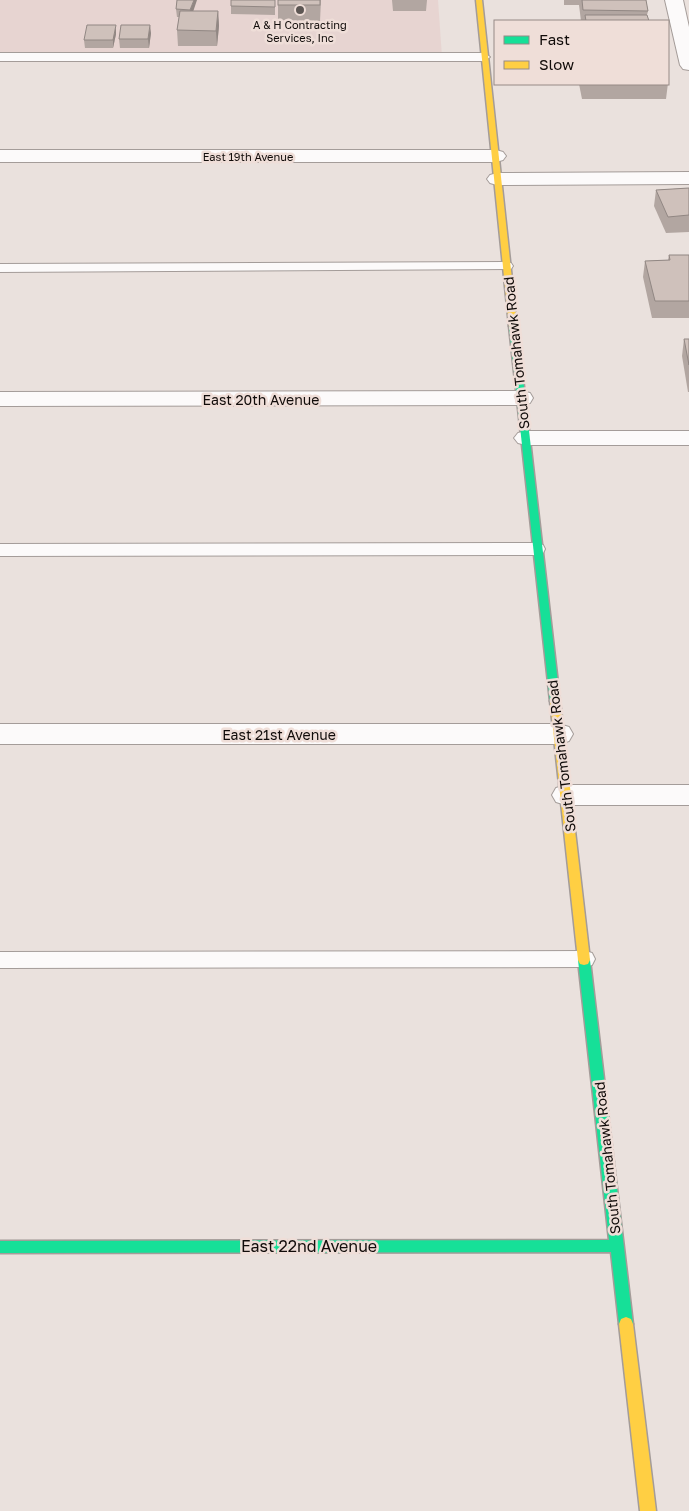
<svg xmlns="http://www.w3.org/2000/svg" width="689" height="1511" font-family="'Golos Text',sans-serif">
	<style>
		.industrial { fill: #e7d4d1 }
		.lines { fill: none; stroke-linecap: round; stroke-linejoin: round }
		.lane-casing { stroke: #a49c99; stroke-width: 2 }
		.street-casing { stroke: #a49c99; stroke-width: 2 }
		.fast-casing { stroke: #a49c99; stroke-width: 3 }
		.slow-casing { stroke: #a49c99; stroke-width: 3 }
		.lane { fill: #fcfafa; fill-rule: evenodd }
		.street { fill: #fcfafa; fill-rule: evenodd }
		.fast { fill: #16e098; fill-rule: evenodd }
		.slow { fill: #ffcf43; fill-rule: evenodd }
		.wall { fill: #b2a6a1 }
		.shaded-wall { fill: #918783 }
		.building { fill: #cfc1bb; stroke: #918783 }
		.poi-dot { fill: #5d5754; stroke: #efded8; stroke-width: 2 }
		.labels { text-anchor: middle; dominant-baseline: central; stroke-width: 5; stroke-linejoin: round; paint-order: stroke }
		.far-poi-label { font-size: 11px; fill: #110c0a; stroke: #efded8 }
		.far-street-label { font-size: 11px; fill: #110c0a; stroke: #efded8 }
		.street-label { font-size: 14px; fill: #110c0a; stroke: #efded8 }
		.near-street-label { font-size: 16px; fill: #110c0a; stroke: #efded8 }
	</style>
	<rect width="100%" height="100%" fill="#eae1dd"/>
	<path class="industrial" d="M0,0H438L442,57H0Z"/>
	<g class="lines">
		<defs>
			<g id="lane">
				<path d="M0,53H484L490,57L484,61H0Z"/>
				<path d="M506,262L511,263L513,266L511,269L0,272V264Z"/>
				<path d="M537,543L543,545L545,549L543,553L537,555L0,556V544Z"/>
				<path d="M585,951L592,953L595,959L592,965L585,967L0,968V952Z"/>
			</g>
			<g id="street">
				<path d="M665,0H683L689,27V70L683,69L680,65Z"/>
				<path d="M0,150H496L503,152L506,156L503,160L496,162H0Z"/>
				<path d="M689,172V184L497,185L490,183L487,179L490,175L497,173Z"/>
				<path d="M522,391L530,393L533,398L530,403L522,405L0,406V392Z"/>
				<path d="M526,431H689V445H526L518,443L514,438L518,433Z"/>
				<path d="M0,724H559L569,727L573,734L569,741L559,744H0Z"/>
				<path d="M566,785H689V805H566L556,802L552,795L556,788Z"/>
			</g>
			<g id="fast">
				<path d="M513,323L517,326L560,701L555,705L550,701L509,326Z"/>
				<path d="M584,955L588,956L590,960L633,1324L631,1329L626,1331L621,1329L619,1324L611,1252L0,1253V1241L609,1240L578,960L580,956Z"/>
			</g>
			<g id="slow">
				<path d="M476,0H482L517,326L513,329L509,326Z"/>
				<path d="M555,697L560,701L590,960L588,964L584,965L580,964L578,960L550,701Z"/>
				<path d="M626,1317L631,1319L633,1324L656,1511H640L619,1324L621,1319Z"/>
			</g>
		</defs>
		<use href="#lane" class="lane-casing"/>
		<use href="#street" class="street-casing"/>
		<use href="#fast" class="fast-casing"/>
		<use href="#slow" class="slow-casing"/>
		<use href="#lane" class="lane"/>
		<use href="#street" class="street"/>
		<use href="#fast" class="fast"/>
		<use href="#slow" class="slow"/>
	</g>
	<g class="wall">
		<path d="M177,0L193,11H218L219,26L217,46H178L177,30L179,17H177L176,9Z"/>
		<path d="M275,0V15L231,14V6Z"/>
		<path d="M278,0H321L320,21L278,20Z"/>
		<path d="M392,0H427L426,11H393Z"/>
		<path d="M564,0H646L648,11L647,15L649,21H581L579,5H564Z"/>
		<path d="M151,33L149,48H120L119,39Z"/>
		<path d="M116,34L113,48H85L84,40Z"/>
		<path d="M668,83L666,99H582L579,84Z"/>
		<path d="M689,188V232L666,233L654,206L656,190Z"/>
		<path d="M669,255H689V318H652L643,277L645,261L668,260Z"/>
		<path d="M684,339H689V392H688L682,356Z"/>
	</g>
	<g class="shaded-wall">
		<path d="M194,0H197L191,18L190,10Z"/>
		<path d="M218,11L219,26L217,46L216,31Z"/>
		<path d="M116,25V34L113,48V40Z"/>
		<path d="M150,25L151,33L149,48L148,39Z"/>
	</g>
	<g class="building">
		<path d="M177,0H194L190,10L176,9Z"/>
		<path d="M231,0H275V7L231,6Z"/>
		<rect x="278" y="0" width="42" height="5"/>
		<path d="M582,0H646L648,11L583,10Z"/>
		<path d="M180,11H218L216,31L177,30Z"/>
		<path d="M585,15H647L649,21H586Z"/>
		<path d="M87,25H116L113,40H84Z"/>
		<path d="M121,25H150L148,39H119Z"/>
		<path d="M689,188V215L668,217L656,190Z"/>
		<path d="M669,255H689V301H655L645,261L670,260Z"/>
		<path d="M684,339H689V365Z"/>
	</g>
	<circle class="poi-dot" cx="300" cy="10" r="5"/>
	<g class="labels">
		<g class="far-poi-label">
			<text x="300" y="24">A &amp; H Contracting<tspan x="300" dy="13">Services, Inc</tspan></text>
		</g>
		<g class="far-street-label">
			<text x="248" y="156">East 19th Avenue</text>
		</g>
		<g class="street-label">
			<text transform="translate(516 353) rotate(-96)">South Tomahawk Road</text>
			<text x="261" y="399">East 20th Avenue</text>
			<text x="279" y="734">East 21st Avenue</text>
			<text transform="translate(561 756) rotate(-97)">South Tomahawk Road</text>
			<text transform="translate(607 1158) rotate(-96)">South Tomahawk Road</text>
		</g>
		<g class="near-street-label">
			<text x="309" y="1246">East 22nd Avenue</text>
		</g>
	</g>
	<rect x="494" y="20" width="175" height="65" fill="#efded8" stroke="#968a86"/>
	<rect x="504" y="36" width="25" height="8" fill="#16e098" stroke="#968a86"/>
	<text x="539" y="45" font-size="15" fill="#110c0a">Fast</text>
	<rect x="504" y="61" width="25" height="8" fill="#ffcf43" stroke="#968a86"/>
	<text x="539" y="70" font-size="15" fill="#110c0a">Slow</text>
</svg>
